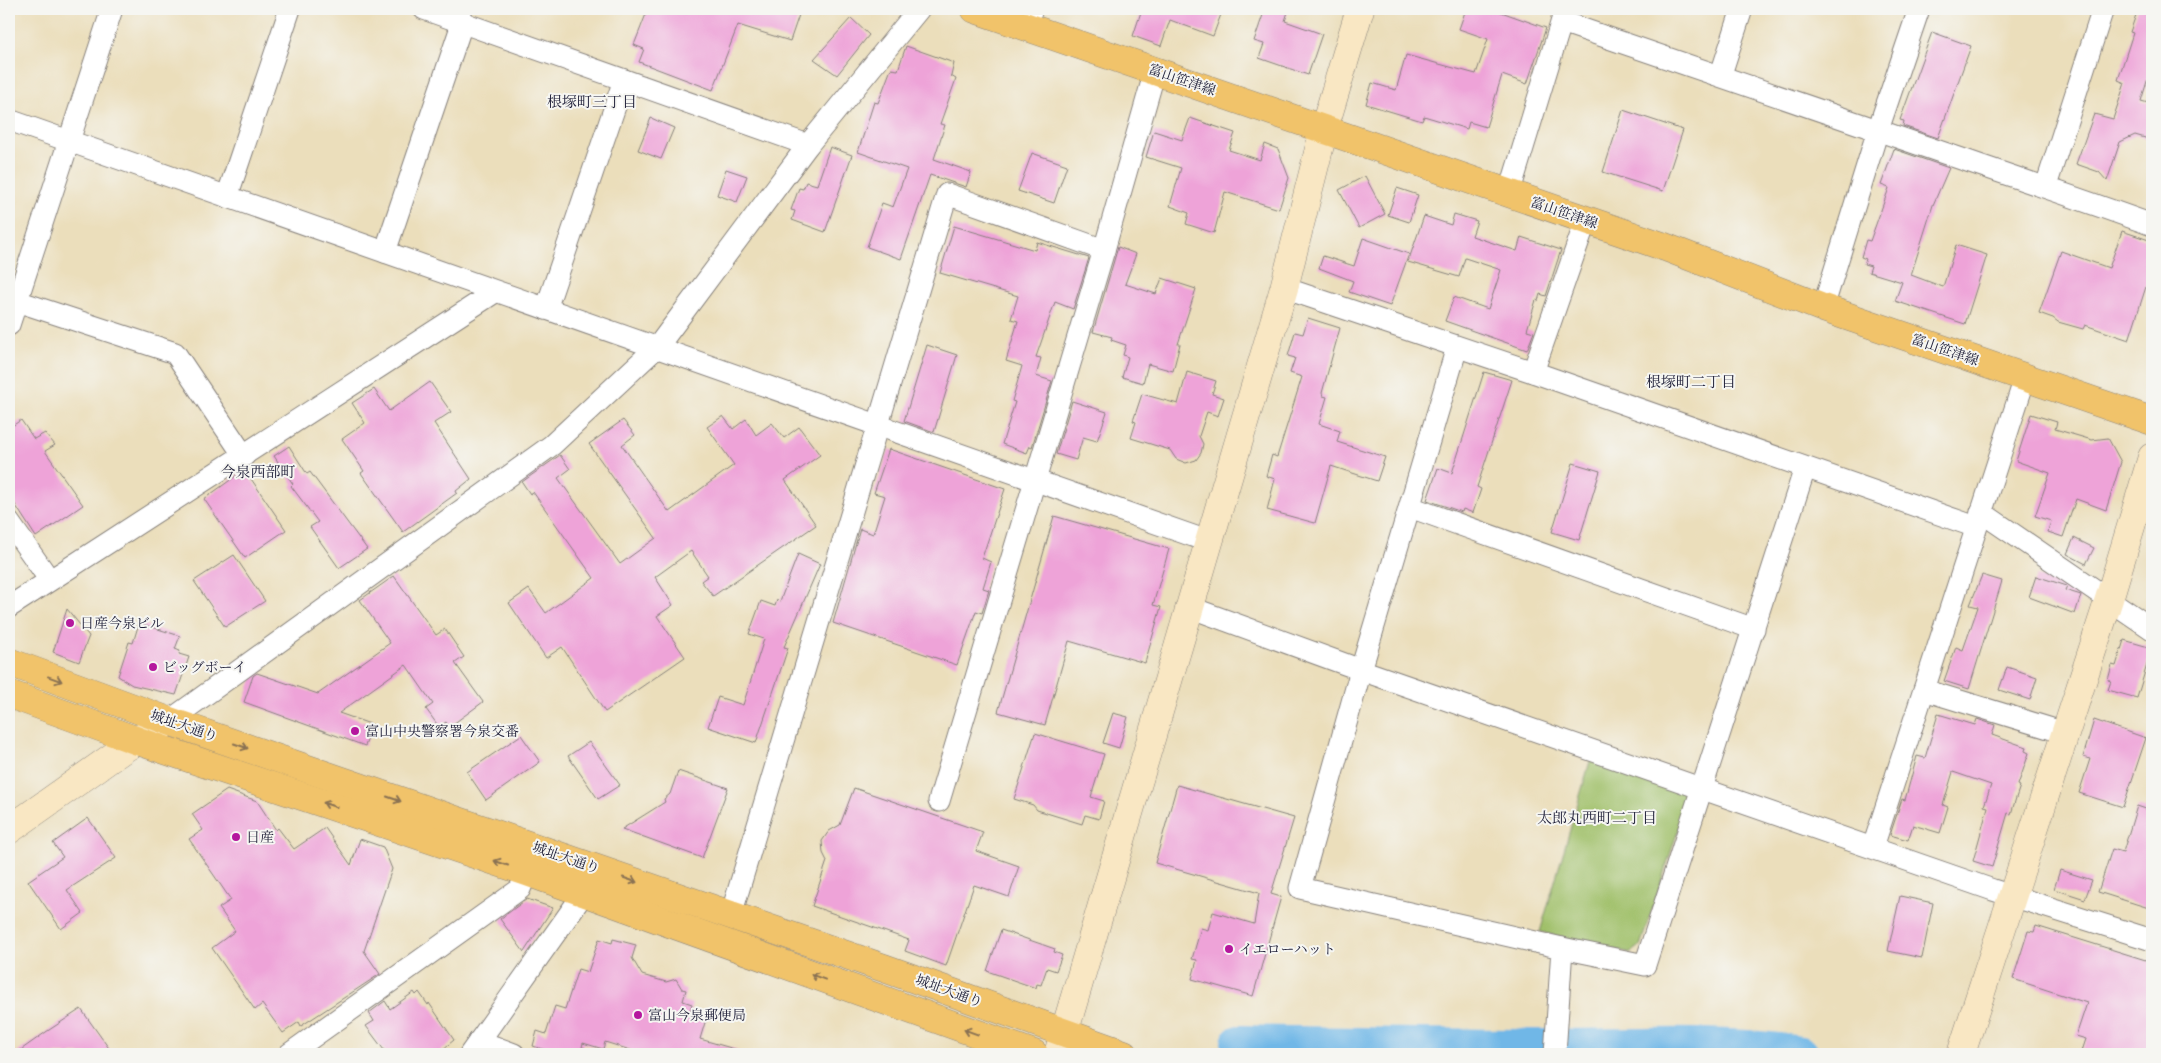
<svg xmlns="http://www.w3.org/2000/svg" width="2161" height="1063" font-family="'IM FELL French Canon','Noto Serif JP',serif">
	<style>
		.green { fill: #9fbf67; stroke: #607051 }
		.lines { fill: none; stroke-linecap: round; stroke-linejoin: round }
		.river { stroke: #70b7e7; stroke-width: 36 }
		.building { fill: #eea3d8 }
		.street-casing { stroke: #86807b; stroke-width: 23 }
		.secondary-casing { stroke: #86807b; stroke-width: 29 }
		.primary-casing { stroke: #86807b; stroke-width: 29 }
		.highway-casing { stroke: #86807b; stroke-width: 29 }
		.street { stroke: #fff; stroke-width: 21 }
		.secondary { stroke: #f9e7c3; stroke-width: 28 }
		.primary { stroke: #f1c36a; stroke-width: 28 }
		.highway { stroke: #f1c36a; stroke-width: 28 }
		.oneway { stroke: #8a7252 }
		.poi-dot { fill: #b5179e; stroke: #f6f6f2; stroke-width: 2 }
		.labels { text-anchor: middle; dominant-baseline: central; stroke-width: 4; stroke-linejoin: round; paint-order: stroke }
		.street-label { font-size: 14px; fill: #22223b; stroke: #f6f6f2 }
		.poi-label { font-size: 14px; fill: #22223b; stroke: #f6f6f2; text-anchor: start }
		.neighbourhood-label { font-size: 15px; fill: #22223b; stroke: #f6f6f2 }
	</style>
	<rect width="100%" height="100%" fill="#f6f6f2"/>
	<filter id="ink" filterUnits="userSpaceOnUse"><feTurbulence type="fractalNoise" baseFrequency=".02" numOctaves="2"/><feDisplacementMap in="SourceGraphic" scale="10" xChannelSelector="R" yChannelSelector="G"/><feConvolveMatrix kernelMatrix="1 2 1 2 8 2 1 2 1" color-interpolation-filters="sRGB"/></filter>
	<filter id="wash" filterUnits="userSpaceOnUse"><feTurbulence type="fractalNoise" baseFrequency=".0096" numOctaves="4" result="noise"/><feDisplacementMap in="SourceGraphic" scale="20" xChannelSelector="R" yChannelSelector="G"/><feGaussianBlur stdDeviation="1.12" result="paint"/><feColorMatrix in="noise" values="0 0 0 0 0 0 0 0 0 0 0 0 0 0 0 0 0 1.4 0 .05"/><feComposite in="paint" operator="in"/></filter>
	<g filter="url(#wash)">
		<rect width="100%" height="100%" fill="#ebdebb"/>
		<path class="green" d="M1591,758L1683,790L1688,800L1640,946L1631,953L1540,932Z"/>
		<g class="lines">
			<path class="river" d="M1239,1043C1343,1045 1446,1047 1549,1047C1633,1047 1718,1041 1801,1054"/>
		</g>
		<g id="blocks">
			<g class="building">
				<path d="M648,9H801L790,41L738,25L713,90L639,62L644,49L634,45Z"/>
				<path d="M1142,9H1223L1213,36L1170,20L1161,46L1133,36Z"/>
				<path d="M1265,9H1289L1285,21L1322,34L1308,75L1259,58L1264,44L1254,41Z"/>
				<path d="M1466,9H1493L1546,28L1527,84L1502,75L1486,127L1469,122L1467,129L1424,116L1422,121L1366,104L1372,83L1396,90L1406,55L1476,74L1488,39L1459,29Z"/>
				<path d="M2138,9H2152V65L2141,101L2152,104V140L2135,135L2120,142L2107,181L2099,172L2076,164L2094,114L2113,119L2125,83L2118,80L2133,33L2130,32Z"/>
				<path d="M851,18L869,35L837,75L814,59Z"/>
				<path d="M1932,32L1971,46L1938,138L1903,126L1904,121L1900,120Z"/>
				<path d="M906,46L954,63L951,76L956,79L940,124L945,125L934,159L971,172L966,187L930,175L901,259L867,247L882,203L893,207L907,169L858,152L874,102L878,103L891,69L898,70Z"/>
				<path d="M1623,110L1683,130L1663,191L1603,172Z"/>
				<path d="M651,118L674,128L661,159L638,150Z"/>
				<path d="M1190,118L1235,133L1229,150L1260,160L1265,144L1278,149L1289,178L1279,209L1225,192L1214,233L1186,224L1189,213L1170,206L1181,168L1146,157L1154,131L1182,140Z"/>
				<path d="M830,147L852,155L825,232L792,220L795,211L791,210L799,188L803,189L806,182L817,185Z"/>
				<path d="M1894,149L1949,168L1933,205L1911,275L1943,287L1956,245L1987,255L1965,324L1895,301L1902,282L1869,272L1871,266L1864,264L1866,259L1861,257L1866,240L1870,241L1889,188L1881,185Z"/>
				<path d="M1032,153L1067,165L1054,203L1018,191Z"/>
				<path d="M726,169L747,176L737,202L717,195Z"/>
				<path d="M1365,176L1385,214L1359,228L1339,190Z"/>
				<path d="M1397,188L1418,195L1409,222L1388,215Z"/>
				<path d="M1454,214L1477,221L1472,236L1517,251L1521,237L1561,250L1546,296L1540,294L1538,301L1536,300L1527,330L1534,332L1527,350L1445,321L1454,297L1488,309L1501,270L1465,258L1459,277L1408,262L1424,216L1451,225Z"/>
				<path d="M954,226L1035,250L1037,242L1089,258L1073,309L1055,302L1036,357L1041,358L1036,376L1052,381L1032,447L1030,446L1027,453L1002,444L1015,402L1012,401L1022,366L1006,361L1018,321L1011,319L1018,296L940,273Z"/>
				<path d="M2122,231L2152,241V268L2129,340L2085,325L2083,329L2058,322L2053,318L2039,313L2061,251L2109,268Z"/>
				<path d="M1363,238L1409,254L1390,306L1349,292L1353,281L1319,268L1323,256L1354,266Z"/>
				<path d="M1118,247L1136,254L1125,284L1156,294L1162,278L1196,289L1178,344H1180L1173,371L1148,364L1143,383L1122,377L1128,357L1123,355L1126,345L1111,340L1112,337L1093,332Z"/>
				<path d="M1308,318L1340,328L1322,393L1323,396L1327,397L1319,424L1340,431L1337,442L1385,457L1377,481L1331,466L1315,523L1267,510L1275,479L1266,476L1272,455L1277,457L1302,377L1290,373L1295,358L1288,356L1295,332L1303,334Z"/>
				<path d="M927,345L957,355L934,432L904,421Z"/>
				<path d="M1187,372L1216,381L1212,394L1224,398L1218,416L1207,412L1199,436L1203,444L1201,453L1196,460L1186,463L1176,459L1170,450L1131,438L1136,422L1133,421L1142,394L1178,404Z"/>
				<path d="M1484,372L1512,380L1477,487L1481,489L1473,513L1463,509L1462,512L1427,500L1438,468L1452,473Z"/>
				<path d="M430,382L451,412L434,423L471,479L456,491L457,493L403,532L361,473L364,471L342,439L365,423L352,403L374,389L389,411Z"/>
				<path d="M1072,401L1107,412L1097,441L1083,437L1076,460L1056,454Z"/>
				<path d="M2031,414L2057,422L2055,429L2092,440L2108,438L2121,462L2106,510L2076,499L2063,537L2048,532L2051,521L2035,516L2050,473L2016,461Z"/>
				<path d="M723,416L733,429L746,419L756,435L772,423L784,438L799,427L820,455L785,480L816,525L713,596L701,581L708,576L691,551L655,577L673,605L657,616L685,657L605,712L562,647L546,658L509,603L529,589L546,613L594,578L533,492L530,494L522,482L560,455L570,469L558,478L620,564L656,538L589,444L623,420L635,435L622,445L669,512L734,465L707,427Z"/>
				<path d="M21,420L34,439L45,433L55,445L45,451L83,505L36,537L9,495V428Z"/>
				<path d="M289,446L307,474L310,472L367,549L339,568L310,527L318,522L291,486L293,484L274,456Z"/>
				<path d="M889,449L1005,489L982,558L991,562L983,588L989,590L982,613L976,611L957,665L833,623L860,529L873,534L885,496L874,493Z"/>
				<path d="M1573,463L1600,471L1579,540L1552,532Z"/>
				<path d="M240,473H247L286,530L245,558L204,499Z"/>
				<path d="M1054,516L1169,549L1153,605L1161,607L1145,663L1069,641L1045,725L998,712Z"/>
				<path d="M2074,538L2094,548L2086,564L2067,554Z"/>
				<path d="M798,554L820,564L784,647L788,648L756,743L708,727L718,697L743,705L764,639L749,634L761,601L775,606L777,600L780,601Z"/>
				<path d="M234,555L265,601L225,627L194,581Z"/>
				<path d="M1982,575L2002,581L1969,689L1944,681L1956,647L1963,650L1978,607L1970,605Z"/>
				<path d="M394,576L436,635L445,629L464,657L455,663L483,702L449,727L446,722L439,727L426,709L433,704L406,665L339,713L373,725L365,746L244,702L253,676L257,673L318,694L390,643L360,600Z"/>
				<path d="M2036,576L2067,586L2065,590L2081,595L2075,614L2029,597Z"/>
				<path d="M67,609L89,636L79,662L53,652Z"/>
				<path d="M139,623L180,636L175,649L180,651L179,654L189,657L176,695L132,685L118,676L129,642L133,643Z"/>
				<path d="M2124,640L2152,648L2137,698L2108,690L2111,681L2108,680L2112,665L2116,666Z"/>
				<path d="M2007,667L2037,677L2030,700L1999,690Z"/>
				<path d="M1113,713L1128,717L1119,748L1103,743Z"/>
				<path d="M1938,714L1975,725L1977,719L1995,725L1992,735L2026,747L2025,751L2029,753L2018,785L2020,786L2016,798L2011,814L2008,813L1992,867L1973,861L1988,807L1984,806L1991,785L1953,772L1943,805L1948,807L1940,833L1913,825L1908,840L1890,835L1902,799L1905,800L1917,756L1925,758Z"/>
				<path d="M2094,720L2146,738L2123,807L2079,793L2090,759L2083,757Z"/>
				<path d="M1035,733L1104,754L1091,797L1104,801L1099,819L1085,815L1082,824L1037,810L1033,805L1014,799Z"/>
				<path d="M521,735L540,762L486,800L467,772Z"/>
				<path d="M589,742L620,785L598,799L568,756Z"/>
				<path d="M678,771L728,788L702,858L622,829L665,802L664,799L670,794Z"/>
				<path d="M1177,785L1294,818L1271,894L1281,897L1253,996L1192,979L1197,960L1192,959L1201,928L1208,930L1213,912L1254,924L1259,893L1155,863Z"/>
				<path d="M854,788L983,832L976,851L1019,866L1009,897L974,885L946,966L905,951L909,940L812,906L827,861L823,853L822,841L829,831L840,825Z"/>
				<path d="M227,790L257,801L276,830L278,828L294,849L325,828L351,865L360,839L383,847L392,869L364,951L380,974L301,1026L299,1022L283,1033L262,1004L255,1010L212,948L235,931L219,908L231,900L189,839L203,830L192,814Z"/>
				<path d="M2137,806L2152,811V909L2098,892L2112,849L2123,852Z"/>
				<path d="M88,818L116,858L67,890L83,913L61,929L28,881L63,857L53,843Z"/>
				<path d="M2060,870L2092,880L2085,899L2054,889Z"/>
				<path d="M1900,896L1933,903L1922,958L1888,951Z"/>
				<path d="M527,899L553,908L524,952L500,919Z"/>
				<path d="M2036,926L2152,962V1054H2081L2086,1039L2076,1036L2087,1003L2013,979L2028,931L2034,932Z"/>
				<path d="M1001,930L1055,949L1054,952L1062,955L1056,971L1047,968L1041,985L1037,984L1036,988L987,971Z"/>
				<path d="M599,939L612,943L613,939L636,945L632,958L642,975L666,982L676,979L682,989L686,990L683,1001L692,1004L690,1011L707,1016L700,1039L738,1050V1054H643L605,1042L603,1049L583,1043L582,1047L587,1049L585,1054H558L533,1046L537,1031L546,1034L555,1006L565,1009L578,969L588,972Z"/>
				<path d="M414,992L416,995L419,992L428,1005L429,1003L454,1040L437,1054H387L366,1026L374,1021L369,1013L385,1001L390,1009Z"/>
				<path d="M81,1009L113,1054H15L46,1032Z"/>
			</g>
		</g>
	</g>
	<g filter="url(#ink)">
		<use href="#blocks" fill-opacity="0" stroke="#86807b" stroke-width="1"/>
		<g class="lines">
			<defs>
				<g id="street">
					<path d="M424,9L808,145"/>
					<path d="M1562,22C1667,57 1772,93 1877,130C1969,162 2061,192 2152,225"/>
					<path d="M1025,26L1032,9"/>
					<path d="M1721,74L1742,9"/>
					<path d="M9,120L1210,542"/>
					<path d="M2046,186L2103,9"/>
					<path d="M1509,194L1565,10"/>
					<path d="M227,197L290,9"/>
					<path d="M385,252L463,21"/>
					<path d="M1284,288L1533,372L1976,527"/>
					<path d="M17,301L175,353L244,456"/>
					<path d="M1823,308L1878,130L1919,9"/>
					<path d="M546,309L624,80"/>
					<path d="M9,325L112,9"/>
					<path d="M1457,347L1361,670L1300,888L1562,948L1555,1054"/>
					<path d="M1533,372L1586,220"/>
					<path d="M1410,507L1754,629"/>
					<path d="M1981,512L2152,629"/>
					<path d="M9,522L49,579"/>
					<path d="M9,607L495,292"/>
					<path d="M1192,608L1361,670L1993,890L2152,940"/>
					<path d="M1924,690L2065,733"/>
					<path d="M169,721L552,445L658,346L808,145L919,9"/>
					<path d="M939,801L1104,250L1155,71"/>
					<path d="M1873,847L2025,378"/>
					<path d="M731,915L947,194L1104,250"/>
					<path d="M1562,948L1645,965L1805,468"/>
					<path d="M479,1041L514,1054"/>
					<path d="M289,1054L520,889L527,872"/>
					<path d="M470,1054L584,893"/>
				</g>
				<g id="secondary">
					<path d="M9,830L125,748L169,721"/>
					<path d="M1058,1054L1284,288L1324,129L1360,9"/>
					<path d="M1961,1054L2109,599L2152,457"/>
				</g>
				<path id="primary" d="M975,9L1665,247L1823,308L2152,421"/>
				<g id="highway">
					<path d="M9,662L169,721L884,968L1124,1054"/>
					<path d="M9,694L138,741L527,872L1034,1054"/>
				</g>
			</defs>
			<use href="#street" class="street-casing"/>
			<use href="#secondary" class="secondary-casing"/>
			<use href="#primary" class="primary-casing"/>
			<use href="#highway" class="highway-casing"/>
			<use href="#street" class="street"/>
			<use href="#secondary" class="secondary"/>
			<use href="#primary" class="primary"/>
			<use href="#highway" class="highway"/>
		</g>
		<defs><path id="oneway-shaft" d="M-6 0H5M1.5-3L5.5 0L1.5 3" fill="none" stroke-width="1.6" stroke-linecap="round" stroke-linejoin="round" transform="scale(1.25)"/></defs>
		<g class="oneway">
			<use href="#oneway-shaft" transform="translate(55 679) rotate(20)"/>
			<use href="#oneway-shaft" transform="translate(241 746) rotate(19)"/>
			<use href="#oneway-shaft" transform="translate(394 799) rotate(19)"/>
			<use href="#oneway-shaft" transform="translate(330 805) rotate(-161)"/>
			<use href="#oneway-shaft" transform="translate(501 863) rotate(-161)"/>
			<use href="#oneway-shaft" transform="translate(630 880) rotate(19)"/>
			<use href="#oneway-shaft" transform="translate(818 977) rotate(-160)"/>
			<use href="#oneway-shaft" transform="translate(971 1032) rotate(-160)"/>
		</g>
	</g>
	<g class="poi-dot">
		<circle cx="70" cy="623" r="5"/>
		<circle cx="153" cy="667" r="5"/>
		<circle cx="355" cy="731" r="5"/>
		<circle cx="236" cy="837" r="5"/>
		<circle cx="1229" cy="949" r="5"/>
		<circle cx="638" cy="1015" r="5"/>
	</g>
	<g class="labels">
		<g class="street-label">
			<text transform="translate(1182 80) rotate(19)">富山笹津線</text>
			<text transform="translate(1564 213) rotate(19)">富山笹津線</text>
			<text transform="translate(1945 350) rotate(19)">富山笹津線</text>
			<text transform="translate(184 726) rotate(19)">城址大通り</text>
			<text transform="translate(566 858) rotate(19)">城址大通り</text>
			<text transform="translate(949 991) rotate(20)">城址大通り</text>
		</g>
		<g class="poi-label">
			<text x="80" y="623">日産今泉ビル</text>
			<text x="163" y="667">ビッグボーイ</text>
			<text x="365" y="731">富山中央警察署今泉交番</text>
			<text x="246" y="837">日産</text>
			<text x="1239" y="949">イエローハット</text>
			<text x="648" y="1015">富山今泉郵便局</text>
		</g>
		<g class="neighbourhood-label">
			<text x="592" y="102">根塚町三丁目</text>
			<text x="1691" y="382">根塚町二丁目</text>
			<text x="258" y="472">今泉西部町</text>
			<text x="1597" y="818">太郎丸西町二丁目</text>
		</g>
	</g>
	<rect width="2161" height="1063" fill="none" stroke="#f6f6f2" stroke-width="30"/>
</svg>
